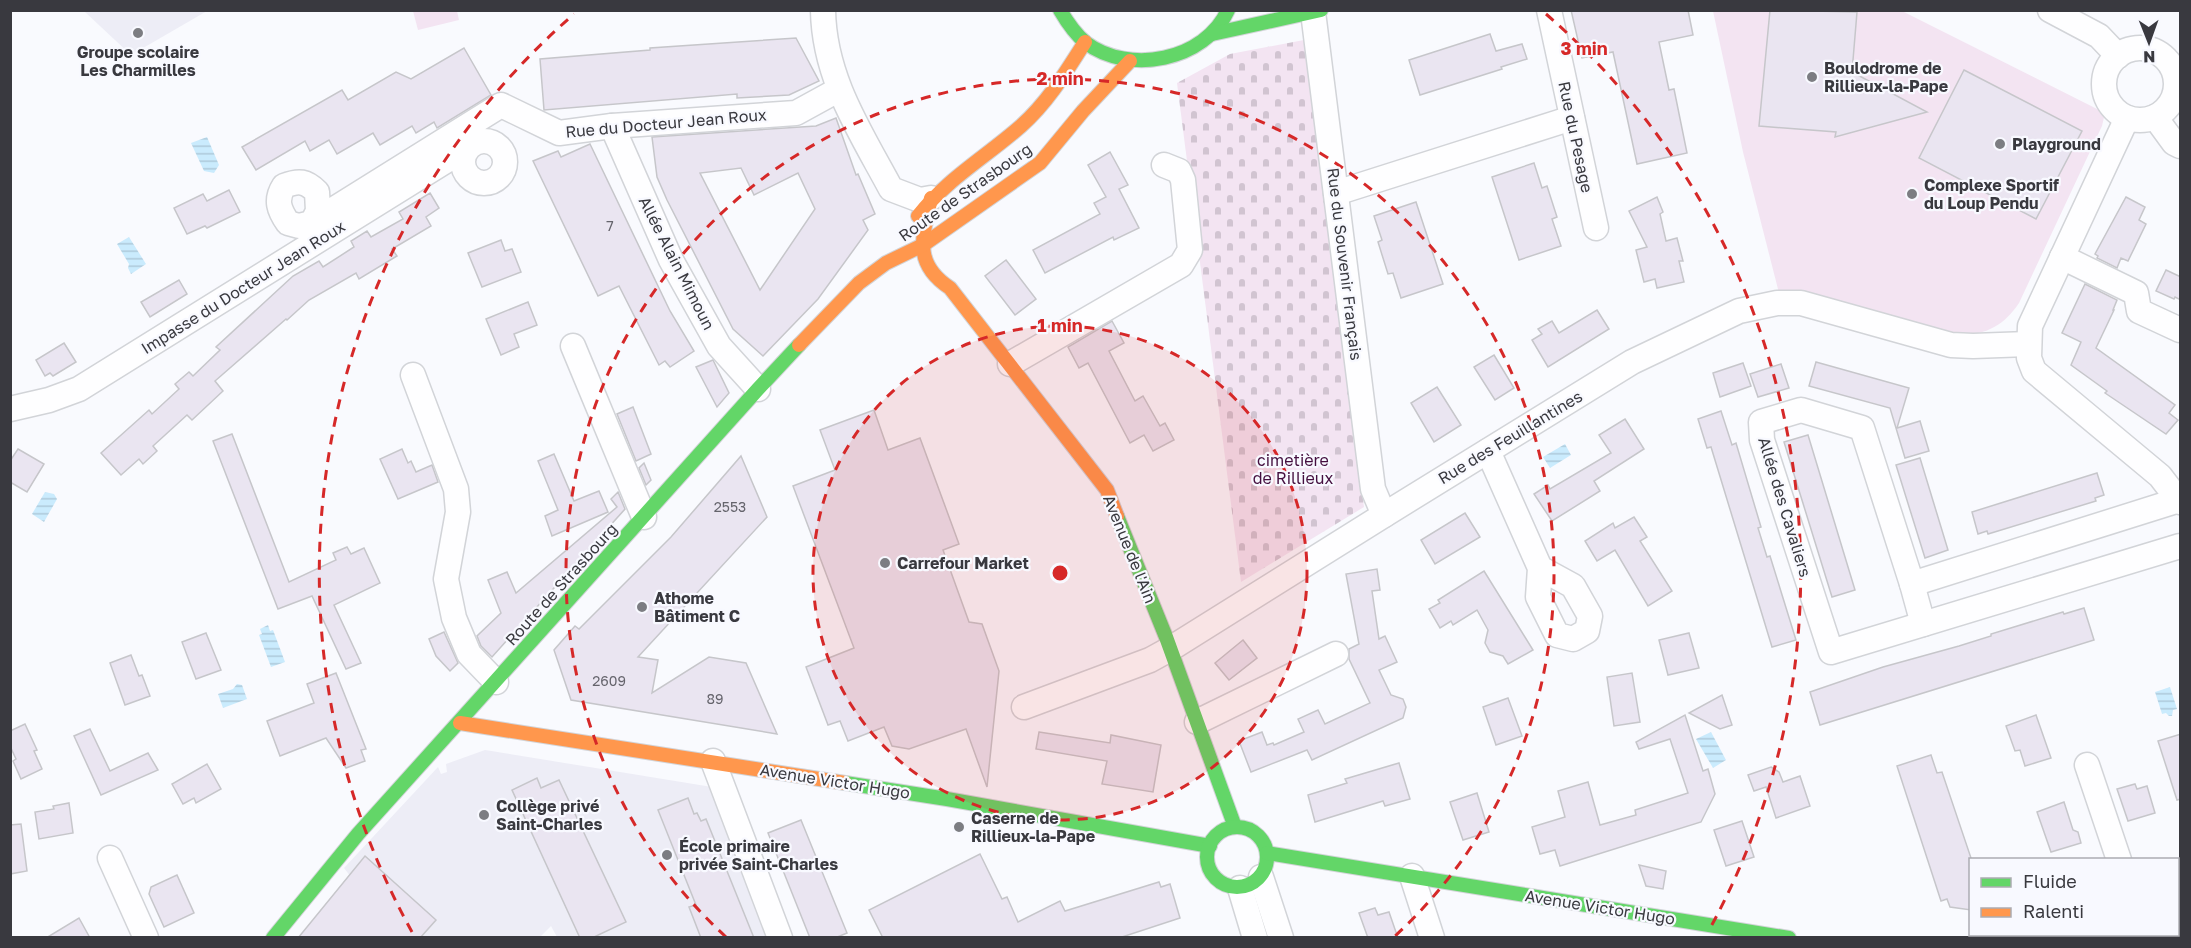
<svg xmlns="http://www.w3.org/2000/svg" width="2191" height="948" font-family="'Golos Text',sans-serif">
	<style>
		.built { fill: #ededf6 }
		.cemetery { fill: url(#cemetery-stones) }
		.pitch { fill: #f3e4f2 }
		.water { fill: url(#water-rules) }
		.building { fill: #eae5f1; stroke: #c6c6ca; stroke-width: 1.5; fill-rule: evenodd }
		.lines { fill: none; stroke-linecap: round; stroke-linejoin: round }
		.street-casing { stroke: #d2d4d8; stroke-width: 27 }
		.fast-casing { stroke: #d2d4d8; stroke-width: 16 }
		.slow-casing { stroke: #d2d4d8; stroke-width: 16 }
		.street { stroke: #fefeff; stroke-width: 24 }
		.fast { stroke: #63d668; stroke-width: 14 }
		.slow { stroke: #ff974d; stroke-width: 14 }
		.ring { fill: none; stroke: #d62828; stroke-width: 3; stroke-dasharray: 10 8 }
		.poi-dot { fill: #7c7d82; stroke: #f8f9ff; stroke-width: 2 }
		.labels { text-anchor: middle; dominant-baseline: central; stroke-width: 4.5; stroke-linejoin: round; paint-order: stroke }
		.number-label { font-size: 14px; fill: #65646c }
		.poi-label { font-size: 16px; font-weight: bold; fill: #39393f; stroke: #f8f9ff; text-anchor: start }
		.street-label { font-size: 16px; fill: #39393f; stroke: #f8f9ff }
		.park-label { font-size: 16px; fill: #440f3f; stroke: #f8f9ff }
		.centre { fill: #d62828; stroke: #f8f9ff; stroke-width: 3 }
		.ring-label { font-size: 18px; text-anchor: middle; font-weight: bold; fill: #d62828; stroke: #f8f9ff; stroke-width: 4.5; stroke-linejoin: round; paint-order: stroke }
	</style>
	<defs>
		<pattern id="cemetery-stones" width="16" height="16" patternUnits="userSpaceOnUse" patternTransform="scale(1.5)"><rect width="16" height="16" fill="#f3e4f2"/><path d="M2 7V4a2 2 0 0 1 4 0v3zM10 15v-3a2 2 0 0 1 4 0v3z" fill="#d1c4d1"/></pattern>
		<pattern id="water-rules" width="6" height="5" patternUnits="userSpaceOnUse" patternTransform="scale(1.5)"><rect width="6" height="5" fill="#caebfd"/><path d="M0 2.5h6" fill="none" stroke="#aecada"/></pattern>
	</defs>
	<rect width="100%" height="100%" fill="#f9fafe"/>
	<g class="built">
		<path d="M84,11H207L131,55Z"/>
		<path d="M485,750L712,787L772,937H557L551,926L540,937H388L364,894L344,868L438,767L441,774L447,772L446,764Z"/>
	</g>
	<path class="cemetery" d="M1304,40L1364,507L1241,582L1177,83L1230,54Z"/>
	<g class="pitch">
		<path d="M413,11H457L459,20L418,30Z"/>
		<path d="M1713,11H1902L2105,113L2102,126L2019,303C2003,327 1984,336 1955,334L1779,293L1743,152Z"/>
	</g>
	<g class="water">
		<path d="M207,137L219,165L214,173L204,171L191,143Z"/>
		<path d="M129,237L146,264L131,274L128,268L129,264L117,244Z"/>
		<path d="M1565,444L1571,455L1550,468L1543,457Z"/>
		<path d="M45,492L54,494L57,499L44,522L32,514Z"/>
		<path d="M268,625L270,631L273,630L285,662L271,667L259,635L262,634L260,629Z"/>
		<path d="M237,684L242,685L247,699L223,708L218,694L233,689Z"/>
		<path d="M2170,687L2177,709L2173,710L2172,716H2169L2166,713L2162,714L2155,692Z"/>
		<path d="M1711,732L1726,760L1713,768L1696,739Z"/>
	</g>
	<g class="building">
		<path d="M1571,10H1688L1693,35L1659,42L1669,90L1674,89L1687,153L1637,164L1613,52L1582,58Z"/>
		<path d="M1770,10L1857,12L1852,72L1927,112L1835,137L1836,132L1759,126Z"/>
		<path d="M1490,34L1496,51L1522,44L1527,59L1501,67L1502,69L1420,95L1409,60Z"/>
		<path d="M796,38L819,81L789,95L737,98V94L544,110L540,59L650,50V48Z"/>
		<path d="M464,48L491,95L437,128L434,122L416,133L412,126L380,145L373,133L337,154L329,140L310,151L305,141L256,170L242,147L342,90L348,100L396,72L411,79Z"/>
		<path d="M1964,70L2082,131L2036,219L1919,158Z"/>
		<path d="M836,118L856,175L858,174L875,214L863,220L868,230L818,299L763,356L733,329L667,200L657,177L652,137L816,126ZM741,168L754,195L798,173L815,209L760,290L700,173Z"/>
		<path d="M590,144L670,311L694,351L670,367L665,361L659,365L619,286L598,296L533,161L558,151L561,157Z"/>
		<path d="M1110,152L1128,185L1119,189L1139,228L1114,240L1113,237L1045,273L1033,250L1100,214L1094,203L1106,197L1088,165Z"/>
		<path d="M1534,163L1542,188L1547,186L1557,217L1552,219L1561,246L1519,260L1492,177Z"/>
		<path d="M229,190L240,212L207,228L205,226L187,234L174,208L203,194L207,201Z"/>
		<path d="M430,193L439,208L426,217L431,226L392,249L397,256L359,279L356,273L309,300L287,320L286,319L215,381L223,391L192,420L187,415L153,446L157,451L143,464L139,459L121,475L101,453L149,410L152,414L179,389L175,384L189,372L193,376L220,350L216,347L293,276L319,261L323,267L354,247L351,241L367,231L371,237L403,219L399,212Z"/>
		<path d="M1657,197L1663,212L1660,214L1666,241L1677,238L1683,261H1679L1684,282L1657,288L1655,279L1644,282L1636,250L1647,247L1629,211Z"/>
		<path d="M2126,197L2145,207L2139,220L2146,224L2128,261L2121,258L2117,268L2097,258L2098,256L2095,254Z"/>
		<path d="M1416,202L1443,284L1401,298L1393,273L1388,274L1378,242L1382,240L1374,216Z"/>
		<path d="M501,240L505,251L512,249L521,272L482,287L468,253Z"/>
		<path d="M1006,260L1036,299L1015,315L985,276Z"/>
		<path d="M2166,270L2181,277V300L2175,297L2174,299L2156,291Z"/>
		<path d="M179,280L187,294L150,317L141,302Z"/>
		<path d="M2085,284L2117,300L2113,310H2114L2096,348L2175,405L2169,413L2178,420L2166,434L2105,393L2107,391L2071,365L2081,342L2062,333Z"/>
		<path d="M528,302L537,325L514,334L519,347L501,355L486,319Z"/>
		<path d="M1597,310L1609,329L1548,367L1532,340L1542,334L1538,329L1552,321L1559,333Z"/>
		<path d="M1112,321L1124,343L1109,351L1135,401L1143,396L1160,426L1165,423L1174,440L1153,451L1144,435L1130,443L1088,363L1079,368L1068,347Z"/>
		<path d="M64,343L76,362L53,376L50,373L45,376L36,360Z"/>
		<path d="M1494,355L1514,388L1495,400L1474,367Z"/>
		<path d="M713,360L729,393L717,407L696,367Z"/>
		<path d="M1816,362L1909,388L1897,428L1920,421L1929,451L1905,458L1890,408L1809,386Z"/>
		<path d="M1743,363L1751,386L1720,397L1713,373Z"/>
		<path d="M1781,364L1789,388L1758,397L1750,374Z"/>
		<path d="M1437,387L1461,425L1434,442L1411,403Z"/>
		<path d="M633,407L651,454L636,461L617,414Z"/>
		<path d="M874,410L888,450L920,438L959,544L943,550L969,622L982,624L999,671L987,787L966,729L909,749L892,746L884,727L848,741L840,721L828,725L806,667L854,648L793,486L835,470L820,430Z"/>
		<path d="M1721,411L1732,445L1736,443L1761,527L1758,528L1767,557L1770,556L1796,640L1772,647L1711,447L1707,448L1698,419Z"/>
		<path d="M1625,419L1644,449L1594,481L1600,491L1552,521L1534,494L1548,485L1550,489L1611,453L1599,435Z"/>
		<path d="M232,434L289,582L336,560L333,553L347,547L351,554L364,548L380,583L334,605L361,663L346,669L312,596L278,609L213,441Z"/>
		<path d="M1808,435L1855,590L1832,597L1784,442Z"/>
		<path d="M18,449L44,464L27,492L10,482V461Z"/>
		<path d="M402,449L408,463L411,461L416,472L432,465L438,482L398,499L380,459Z"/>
		<path d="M554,454L574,501L599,491L608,512L552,536L545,516L558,510L538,461Z"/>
		<path d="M741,456L767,517L638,657L658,660L652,693L709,657L746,663L777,734L571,700L554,650L575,626L579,629L671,537Z"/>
		<path d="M1920,458L1948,550L1925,558L1896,465Z"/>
		<path d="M644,463L651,480L646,485L639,468Z"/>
		<path d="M2097,473L2104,495L2095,498L2096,501L1988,534L1987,531L1978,534L1972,512Z"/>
		<path d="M618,492L625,509L492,657L481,646L477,636L501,613L488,580L507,572L516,593L617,507L611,499Z"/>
		<path d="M1465,513L1480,537L1435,564L1421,540Z"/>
		<path d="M1634,517L1647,537L1640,541L1672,591L1648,606L1615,550L1597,561L1585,541L1613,523L1615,528Z"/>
		<path d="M1377,569L1380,590L1372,591L1379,639L1385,636L1397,662L1379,670L1391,695L1403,699L1406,707L1403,718L1312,760L1307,750L1251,772L1239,741L1262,732L1267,745L1273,743L1274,745L1304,732L1298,719L1318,710L1325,724L1370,703L1349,659V649L1359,644L1346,574Z"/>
		<path d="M1484,571L1533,650L1508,664L1503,656L1490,652L1485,643L1488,630L1477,610L1453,625L1451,621L1440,628L1429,609L1440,603L1438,600Z"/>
		<path d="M2084,608L2094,640L1820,725L1810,692L1883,667L1959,646L1991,636V634L2063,612L2064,614Z"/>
		<path d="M444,632L458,663L450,671L436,656L429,639Z"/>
		<path d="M206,633L221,670L196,679L182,642Z"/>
		<path d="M1689,633L1699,668L1668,675L1659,640Z"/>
		<path d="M1243,640L1257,658L1229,680L1215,663Z"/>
		<path d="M131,655L139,676L142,675L150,696L125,705L110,663Z"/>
		<path d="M336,673L366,749L361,750L365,761L346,768L326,738L280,756L267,721L314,703L307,684Z"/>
		<path d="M1632,673L1640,722L1614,726L1607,677Z"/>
		<path d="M1722,695L1732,725L1720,729L1689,713Z"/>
		<path d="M1508,698L1522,736L1496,745L1483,707Z"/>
		<path d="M1685,715L1703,771L1708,769L1715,794L1701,822L1560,866L1555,850L1540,854L1532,827L1565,817L1558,791L1588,782L1600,825L1636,815L1635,810L1688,793L1670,739L1639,749L1636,742Z"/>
		<path d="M2036,715L2051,758L2025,766L2020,750L2015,751L2006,726Z"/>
		<path d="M25,724L37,750L34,751L42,769L21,779L13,761L16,759L10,746V731Z"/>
		<path d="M90,729L110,771L148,753L158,770L101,795L74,736Z"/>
		<path d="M1039,732L1110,743L1111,735L1161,745L1153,792L1102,784L1107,761L1036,749Z"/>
		<path d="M2181,734V799L2177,800L2158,741Z"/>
		<path d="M1931,755L1937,773L1942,772L1971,858V910L1950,907L1947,899L1941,901L1897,766Z"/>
		<path d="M1399,763L1410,799L1385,806L1383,801L1315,822L1308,795L1347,783L1345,779Z"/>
		<path d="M207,764L221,789L196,803L194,798L183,804L172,784Z"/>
		<path d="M1771,767L1779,772L1783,782L1800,776L1810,806L1776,818L1766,787L1754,791L1748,775Z"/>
		<path d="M537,778L541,788L559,780L626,922L592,938H580L512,790Z"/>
		<path d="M2135,784L2137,789L2147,786L2155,813L2128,821L2117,789Z"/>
		<path d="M1477,793L1489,832L1463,840L1450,802Z"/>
		<path d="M688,798L694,814L697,813L701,821L706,819L754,938H701L689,907L696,905L658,810Z"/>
		<path d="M2064,802L2073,830L2078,832L2081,843L2051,852L2037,812Z"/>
		<path d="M69,803L73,833L39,839L35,812L54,809L53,806Z"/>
		<path d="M801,820L847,933L835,938H810L768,833Z"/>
		<path d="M1742,821L1754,857L1726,866L1714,830Z"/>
		<path d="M21,824L27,871L10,874V825Z"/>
		<path d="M980,854L1002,899L1007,897L1018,922L1060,901L1065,911L1159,882L1161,887L1170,884L1180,918L1119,938H883L869,910Z"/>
		<path d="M365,856L436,920L420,938H298Z"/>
		<path d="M1639,865L1666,871L1663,889L1646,886Z"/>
		<path d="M177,875L194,913L164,927L149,894L151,887Z"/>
		<path d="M1375,908L1378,915L1389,912L1398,938H1368L1359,913Z"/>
		<path d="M79,918L90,938H46Z"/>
	</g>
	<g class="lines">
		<defs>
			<g id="street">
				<path d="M823,10C824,78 860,131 891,189L920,200L931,198"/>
				<path d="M1549,10L1596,228"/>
				<path d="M2050,10L2099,36L2118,56"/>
				<path d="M1313,12L1373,489L1384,515"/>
				<circle cx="2140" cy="84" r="36"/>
				<path d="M2155,117L2174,143L2180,146"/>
				<path d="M2127,118L2030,326L2029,358L2034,371L2160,476L2180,502"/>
				<path d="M612,126L671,260L719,346L758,389"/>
				<circle cx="484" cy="162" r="21"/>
				<path d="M1336,193L1572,118"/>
				<path d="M312,223L318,211L317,192C306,181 299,180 284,186C275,200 279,210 288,223L299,226L312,223L501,105L559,133L612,126L796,113L838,90"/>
				<path d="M2062,257L2136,293L2139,311L2180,330"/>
				<path d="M573,346L644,517"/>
				<path d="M1010,364L1181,265L1190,250L1183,180L1179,171L1164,165"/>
				<path d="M413,375L456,489L458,512L446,579L454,618L469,654L496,682"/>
				<path d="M10,409L49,400L79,389L468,147"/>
				<path d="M1488,451L1540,568L1538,597L1557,635L1573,639L1587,631L1590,616L1573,586L1540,568"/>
				<path d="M2179,500L1912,584L1862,428L1801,410L1761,422L1762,440L1831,652L2180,546"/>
				<path d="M1912,584L1923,624"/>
				<path d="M1024,707L1150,660L1170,649L1384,515L1632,362L1739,311L1777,303H1801L1951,345L1973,346L2028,344"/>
				<path d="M1197,722L1336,654"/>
				<path d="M713,761L780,938"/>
				<path d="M2087,765L2119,860"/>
				<path d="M110,858L146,938"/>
				<path d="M1412,876L1432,938"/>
				<path d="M1261,877L1281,938"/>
				<path d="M2178,877L2180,873"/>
				<path d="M1240,888L1255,938"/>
				<path d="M2134,938L2136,934"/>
			</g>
			<g id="fast">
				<path d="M1060,10C1067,22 1075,34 1086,43C1129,75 1205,61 1228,10"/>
				<path d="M1212,34L1321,10"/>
				<path d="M1117,516L1166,637L1235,827"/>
				<path d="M845,783L947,799L1210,846"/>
				<circle cx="1237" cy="857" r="30"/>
				<path d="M1267,853L1789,938"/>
				<path d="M273,938L358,834L758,389L799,345"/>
			</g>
			<g id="slow">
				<path d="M931,198C923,236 912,263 950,288L1107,490L1117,516"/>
				<path d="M918,216C947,179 987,156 1021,126C1048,102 1066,72 1085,42"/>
				<path d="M799,345L859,283L886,263L923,245L1040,163L1083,111L1130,61"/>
				<path d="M460,723L845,783"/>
			</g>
		</defs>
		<use href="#street" class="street-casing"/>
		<use href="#fast" class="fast-casing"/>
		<use href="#slow" class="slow-casing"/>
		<use href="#street" class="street"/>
		<use href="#fast" class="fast"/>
		<use href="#slow" class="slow"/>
	</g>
	<circle cx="1060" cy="573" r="247" fill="#d62828" fill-opacity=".12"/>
	<g class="ring">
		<circle cx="1060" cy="573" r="247"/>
		<path d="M726 937A494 494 0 1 1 1394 937"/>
		<path d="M412 932A741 741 0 0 1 574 14M1546 14A741 741 0 0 1 1708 932"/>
	</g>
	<g class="poi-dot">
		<circle cx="138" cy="33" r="6"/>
		<circle cx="1812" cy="77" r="6"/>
		<circle cx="2000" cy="144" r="6"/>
		<circle cx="1912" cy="194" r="6"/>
		<circle cx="885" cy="563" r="6"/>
		<circle cx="642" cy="607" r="6"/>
		<circle cx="484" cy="815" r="6"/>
		<circle cx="959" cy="827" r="6"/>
		<circle cx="667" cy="855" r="6"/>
	</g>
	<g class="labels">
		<g class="number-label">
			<text x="610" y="225">7</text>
			<text x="730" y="506">2553</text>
			<text x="609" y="680">2609</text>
			<text x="715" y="698">89</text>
		</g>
		<g class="poi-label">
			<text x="138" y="52" text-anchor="middle">Groupe scolaire<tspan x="138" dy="18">Les Charmilles</tspan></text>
			<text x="1824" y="68">Boulodrome de<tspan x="1824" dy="18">Rillieux-la-Pape</tspan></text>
			<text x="2012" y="144">Playground</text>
			<text x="1924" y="185">Complexe Sportif<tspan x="1924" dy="18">du Loup Pendu</tspan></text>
			<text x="897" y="563">Carrefour Market</text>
			<text x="654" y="598">Athome<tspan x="654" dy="18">Bâtiment C</tspan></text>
			<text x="496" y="806">Collège privé<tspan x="496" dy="18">Saint-Charles</tspan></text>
			<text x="971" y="818">Caserne de<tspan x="971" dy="18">Rillieux-la-Pape</tspan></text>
			<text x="679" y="846">École primaire<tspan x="679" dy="18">privée Saint-Charles</tspan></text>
		</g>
		<g class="street-label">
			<text transform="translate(666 123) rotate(-5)">Rue du Docteur Jean Roux</text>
			<text transform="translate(1576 137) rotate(78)">Rue du Pesage</text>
			<text transform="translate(965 192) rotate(-35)">Route de Strasbourg</text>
			<text transform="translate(677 263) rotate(63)">Allée Alain Mimoun</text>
			<text transform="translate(1345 264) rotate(83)">Rue du Souvenir Français</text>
			<text transform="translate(243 287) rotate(-32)">Impasse du Docteur Jean Roux</text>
			<text transform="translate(1510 437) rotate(-31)">Rue des Feuillantines</text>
			<text transform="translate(1785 507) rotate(73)">Allée des Cavaliers</text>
			<text transform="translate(1130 549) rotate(68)">Avenue de l'Ain</text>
			<text transform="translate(561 584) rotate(-48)">Route de Strasbourg</text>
			<text transform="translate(835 781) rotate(9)">Avenue Victor Hugo</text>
			<text transform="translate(1600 907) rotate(9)">Avenue Victor Hugo</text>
		</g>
		<g class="park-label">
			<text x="1293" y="460">cimetière<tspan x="1293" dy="18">de Rillieux</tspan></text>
		</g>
	</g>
	<circle cx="1060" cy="573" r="9" class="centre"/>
	<g class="ring-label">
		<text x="1584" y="55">3 min</text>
		<text x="1060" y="85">2 min</text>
		<text x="1060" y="332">1 min</text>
	</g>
	<rect width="2191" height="948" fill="none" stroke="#39393f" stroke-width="24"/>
	<rect x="1969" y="858" width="210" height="78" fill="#f8f9ff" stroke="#acacb2" stroke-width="1.5"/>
	<rect x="1981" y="878" width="30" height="9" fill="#63d668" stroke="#acacb2" stroke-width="1.5"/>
	<text x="2023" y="888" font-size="18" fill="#39393f">Fluide</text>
	<rect x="1981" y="908" width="30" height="9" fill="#ff974d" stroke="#acacb2" stroke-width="1.5"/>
	<text x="2023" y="918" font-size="18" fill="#39393f">Ralenti</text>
	<g transform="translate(2149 42) rotate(179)" stroke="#f8f9ff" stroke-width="4.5" paint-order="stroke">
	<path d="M0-4.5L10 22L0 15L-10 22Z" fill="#39393f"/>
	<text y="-9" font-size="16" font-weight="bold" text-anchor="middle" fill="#39393f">N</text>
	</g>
</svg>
